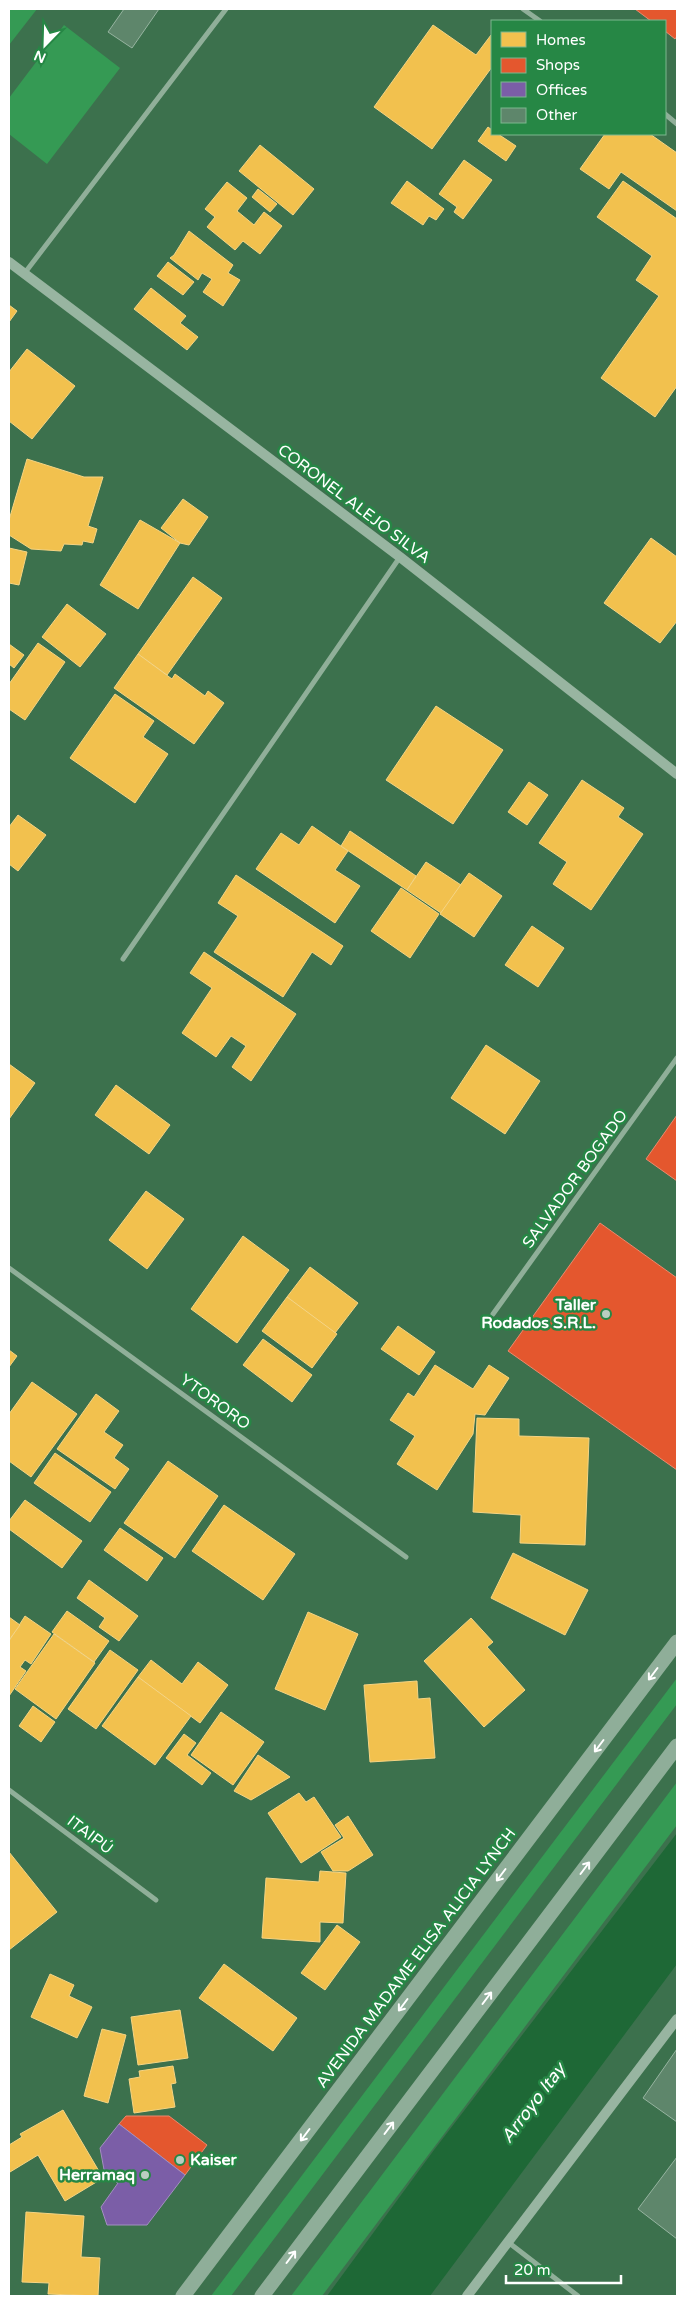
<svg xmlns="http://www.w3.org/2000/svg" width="686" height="2305" font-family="'Varela Round',sans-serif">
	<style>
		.green { fill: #359a54 }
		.water { fill: #1e6836 }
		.homes { fill: #f2c14e; stroke: #f6d483 }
		.shops { fill: #e4572e; stroke: #ec896d }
		.offices { fill: #7b5ea7; stroke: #a38ec1 }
		.building { fill: #5e866b; stroke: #96b4a0 }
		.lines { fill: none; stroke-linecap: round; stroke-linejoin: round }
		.street { stroke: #90af99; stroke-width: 5 }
		.secondary { stroke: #98b5a1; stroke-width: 10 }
		.highway { stroke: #8fae99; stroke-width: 15 }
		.oneway { stroke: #fff }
		.poi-dot { fill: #bbcdc1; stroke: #268745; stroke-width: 2 }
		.labels { text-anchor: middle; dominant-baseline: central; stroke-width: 5; stroke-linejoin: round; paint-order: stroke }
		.street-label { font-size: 16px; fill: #fff; stroke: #268745 }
		.poi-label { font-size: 16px; font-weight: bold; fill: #fff; stroke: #268745; text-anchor: end }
		.water-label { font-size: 18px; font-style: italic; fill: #fff; stroke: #268745 }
	</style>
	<rect width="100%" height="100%" fill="#3c714d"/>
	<g class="green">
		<path d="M9,9H37L9,45Z"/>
		<path d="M64,25L120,68L47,164L9,134V98Z"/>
		<path d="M677,1678V1704L231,2296H211Z"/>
		<path d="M677,1782V1825L322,2296H291Z"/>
	</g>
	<path class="water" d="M677,1833V1964L430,2296H327L434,2150Z"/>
	<g class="homes">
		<path d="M433,25L476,55L491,35L492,67L432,149L374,107Z"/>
		<path d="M488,127L492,130V134H498L516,146L506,161L478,141Z"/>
		<path d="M605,134H650L677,153V211L621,172L609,189L580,169Z"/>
		<path d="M260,145L314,189L293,215L239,171Z"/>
		<path d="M464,160L492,180L463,219L454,212L457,207L439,194Z"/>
		<path d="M407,181L444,209L436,220L429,216L423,225L391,203Z"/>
		<path d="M623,181L677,219V386L655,417L601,378L659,296L636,280L652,256L597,217Z"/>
		<path d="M227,182L247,198L237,211L254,225L264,212L282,226L260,254L243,241L235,250L207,227L215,217L205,209Z"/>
		<path d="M258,189L277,204L270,212L252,197Z"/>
		<path d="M189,231L233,265L228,273L240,280L223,306L203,292L212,279L202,273L198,280L170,258L174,255Z"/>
		<path d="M168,262L194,282L183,295L157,276Z"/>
		<path d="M151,288L186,316L180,323L198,337L187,350L134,309Z"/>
		<path d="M9,305L17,311L9,322Z"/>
		<path d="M27,349L75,386L32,439L9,421V372Z"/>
		<path d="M27,459L84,477H103L88,526L97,529L93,543L83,541L82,545L64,544L61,551L31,549L9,535V520Z"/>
		<path d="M183,499L208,517L189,545L180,543L161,528Z"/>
		<path d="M140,520L180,543L138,609L100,585Z"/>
		<path d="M651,538L677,557V621L660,643L604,603Z"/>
		<path d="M9,548L27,552L19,585L9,583Z"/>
		<path d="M193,577L222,598L167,675L138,654Z"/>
		<path d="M67,604L106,634L80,667L42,637Z"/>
		<path d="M38,643L65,662L25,720L9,709V684Z"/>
		<path d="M9,644L24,655L14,668L9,664Z"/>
		<path d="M138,654L172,679L175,674L205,696L208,691L224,703L194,744L114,688Z"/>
		<path d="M115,694L154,721L143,737L168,754L135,803L70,758Z"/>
		<path d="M436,706L503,750L453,824L386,780Z"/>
		<path d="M582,780L624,808L618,817L643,834L591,910L553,884L567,862L539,843Z"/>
		<path d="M529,782L548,795L527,825L508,812Z"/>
		<path d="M18,815L46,835L18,871L9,864V827Z"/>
		<path d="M312,826L348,851L335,870L360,886L335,923L256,869L281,833L299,845Z"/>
		<path d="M350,831L416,876L407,890L341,846Z"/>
		<path d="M426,862L461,885L441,913L407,890Z"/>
		<path d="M469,873L502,896L474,937L440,914Z"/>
		<path d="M236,875L343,946L331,965L312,952L283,997L214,952L238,916L218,903Z"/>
		<path d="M401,888L439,914L410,958L371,931Z"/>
		<path d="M532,926L564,948L538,987L505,965Z"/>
		<path d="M204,952L296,1014L251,1081L232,1067L246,1046L231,1036L216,1057L182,1033L212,988L190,973Z"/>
		<path d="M486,1045L540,1081L505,1134L451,1098Z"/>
		<path d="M9,1064L35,1083L9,1119Z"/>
		<path d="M116,1085L170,1125L149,1154L95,1115Z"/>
		<path d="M146,1191L184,1219L147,1269L109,1240Z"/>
		<path d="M243,1236L289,1270L237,1343L191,1309Z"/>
		<path d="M310,1267L358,1303L335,1333L287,1297Z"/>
		<path d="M287,1297L337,1334L312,1368L262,1331Z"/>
		<path d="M398,1326L435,1352L419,1375L381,1349Z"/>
		<path d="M263,1339L312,1375L292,1402L243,1365Z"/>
		<path d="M9,1350L17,1356L9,1367Z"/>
		<path d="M435,1365L473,1389L489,1365L509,1378L485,1415L475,1414L473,1434L437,1490L397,1464L415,1436L390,1420L408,1393L414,1397Z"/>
		<path d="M32,1382L77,1414L31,1477L9,1461V1414Z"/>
		<path d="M96,1394L119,1411L104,1432L123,1445L114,1458L129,1469L115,1489L57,1449Z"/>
		<path d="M477,1418L519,1419V1436L589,1438L585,1545L520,1543L521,1515L473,1512Z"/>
		<path d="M55,1453L111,1492L90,1522L34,1483Z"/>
		<path d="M168,1461L218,1496L175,1558L124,1523Z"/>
		<path d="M25,1500L82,1541L62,1568L9,1529V1521Z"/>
		<path d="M224,1505L295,1554L263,1600L192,1551Z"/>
		<path d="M120,1528L163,1558L147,1581L104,1550Z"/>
		<path d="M513,1553L588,1590L565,1635L491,1598Z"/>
		<path d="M89,1580L138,1616L119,1641L99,1627L105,1618L77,1598Z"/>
		<path d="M67,1611L109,1641L94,1662L52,1632Z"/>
		<path d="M308,1612L358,1634L325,1710L275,1689Z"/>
		<path d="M25,1616L51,1634L31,1664L25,1660L20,1667L26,1671L9,1696V1641Z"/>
		<path d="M9,1617L20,1625L9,1640Z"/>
		<path d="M471,1618L493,1642L487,1647L525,1690L484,1727L424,1661Z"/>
		<path d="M54,1634L95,1663L56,1719L15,1689Z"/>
		<path d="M110,1650L138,1670L96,1729L68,1709Z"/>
		<path d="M151,1660L182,1684L198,1662L228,1685L200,1723L138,1677Z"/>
		<path d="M138,1677L191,1716L155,1765L102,1726Z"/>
		<path d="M417,1681L418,1699L430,1698L435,1758L370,1762L364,1685Z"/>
		<path d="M33,1706L55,1722L41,1742L19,1726Z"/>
		<path d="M221,1712L264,1742L233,1785L191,1755Z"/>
		<path d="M184,1734L196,1743L187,1755L211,1773L202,1785L166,1758Z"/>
		<path d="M258,1755L290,1777L251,1800L234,1791Z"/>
		<path d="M299,1793L306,1802L314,1797L341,1837L301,1863L268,1813Z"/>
		<path d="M348,1816L373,1855L348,1871H333L321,1852L344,1838L335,1825Z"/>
		<path d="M9,1852L57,1912L9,1950Z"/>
		<path d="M320,1871L346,1873L343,1923L320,1922V1942L262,1938L266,1878L319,1882Z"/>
		<path d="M337,1925L360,1942L325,1990L301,1973Z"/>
		<path d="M224,1964L297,2018L273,2051L199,1998Z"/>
		<path d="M50,1974L74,1985L69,1996L92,2007L77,2038L31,2017Z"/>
		<path d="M180,2010L188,2058L138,2065L131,2017Z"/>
		<path d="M102,2029L126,2035L108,2103L84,2096Z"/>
		<path d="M173,2066L176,2083L171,2084L175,2107L134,2113L129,2079L140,2077L139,2071Z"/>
		<path d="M63,2110L103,2178L65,2201L38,2155L10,2172L9,2170V2145L22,2137L20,2134Z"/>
		<path d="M26,2212L84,2216L81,2257L100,2258L98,2296L48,2294L49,2283L22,2282Z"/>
	</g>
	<g class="shops">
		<path d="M635,9H677V36L675,39L665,31V21H651Z"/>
		<path d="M677,1115V1181L646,1159Z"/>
		<path d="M600,1223L677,1278V1470L508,1351Z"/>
		<path d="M126,2116H169L207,2145L185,2175L119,2124Z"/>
	</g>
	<path class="offices" d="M119,2124L185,2175L147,2225H107L101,2207L118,2183L105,2175L100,2148Z"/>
	<g class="building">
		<path d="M124,9H159L132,48L108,32Z"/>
		<path d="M677,2049V2122L643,2098Z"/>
		<path d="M677,2157V2239L638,2209Z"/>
	</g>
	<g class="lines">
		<g class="street">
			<path d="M523,9L540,21"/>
			<path d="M665,114L677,124"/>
			<path d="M24,274L226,9"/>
			<path d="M123,959L400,557"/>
			<path d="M9,1268L406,1557"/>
			<path d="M493,1314L677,1058"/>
			<path d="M9,1790L156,1900"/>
			<path d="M508,2242L578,2296"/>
		</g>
		<g class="secondary">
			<path d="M9,262L400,557L677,774"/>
			<path d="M467,2296L677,2019"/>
		</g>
		<g class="highway">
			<path d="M183,2296L677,1642"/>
			<path d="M262,2296L677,1746"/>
		</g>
	</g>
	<defs><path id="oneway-shaft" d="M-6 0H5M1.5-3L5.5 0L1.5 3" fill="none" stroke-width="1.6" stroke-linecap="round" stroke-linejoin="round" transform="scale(1.25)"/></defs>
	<g class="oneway">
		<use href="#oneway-shaft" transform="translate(653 1674) rotate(127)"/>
		<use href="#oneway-shaft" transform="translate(599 1746) rotate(127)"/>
		<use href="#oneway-shaft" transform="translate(585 1868) rotate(-53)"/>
		<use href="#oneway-shaft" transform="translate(501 1875) rotate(127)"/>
		<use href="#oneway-shaft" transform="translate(487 1998) rotate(-53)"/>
		<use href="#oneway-shaft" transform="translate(403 2005) rotate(127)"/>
		<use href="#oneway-shaft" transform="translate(389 2128) rotate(-53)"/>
		<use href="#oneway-shaft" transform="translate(305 2135) rotate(127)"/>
		<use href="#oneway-shaft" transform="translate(291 2257) rotate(-53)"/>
	</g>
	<g class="poi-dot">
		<circle cx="606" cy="1314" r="5"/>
		<circle cx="180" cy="2160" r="5"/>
		<circle cx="145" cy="2175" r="5"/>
	</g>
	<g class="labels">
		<g class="street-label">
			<text transform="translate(354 504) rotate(37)">CORONEL ALEJO SILVA</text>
			<text transform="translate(575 1179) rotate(-54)">SALVADOR BOGADO</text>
			<text transform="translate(215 1402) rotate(36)">YTORORO</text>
			<text transform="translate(90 1835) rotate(37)">ITAIPÚ</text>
			<text transform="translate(416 1958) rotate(-53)">AVENIDA MADAME ELISA ALICIA LYNCH</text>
		</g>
		<g class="poi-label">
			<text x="596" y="1305">Taller<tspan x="596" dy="18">Rodados S.R.L.</tspan></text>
			<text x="190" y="2160" text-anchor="start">Kaiser</text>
			<text x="135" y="2175">Herramaq</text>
		</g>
		<g class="water-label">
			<text transform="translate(533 2103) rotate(-53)">Arroyo Itay</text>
		</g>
	</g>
	<rect width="686" height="2305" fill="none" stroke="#ffffff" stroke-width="20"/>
	<rect x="491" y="20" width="175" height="115" fill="#268745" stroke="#7db78f"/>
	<rect x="501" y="32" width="25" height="15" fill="#f2c14e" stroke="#7db78f"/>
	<text x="536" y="45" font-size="15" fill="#ffffff">Homes</text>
	<rect x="501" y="58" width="25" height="15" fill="#e4572e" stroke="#7db78f"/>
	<text x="536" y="70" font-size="15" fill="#ffffff">Shops</text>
	<rect x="501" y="82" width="25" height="15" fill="#7b5ea7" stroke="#7db78f"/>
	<text x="536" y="95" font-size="15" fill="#ffffff">Offices</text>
	<rect x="501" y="108" width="25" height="15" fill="#5e866b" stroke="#7db78f"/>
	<text x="536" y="120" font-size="15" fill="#ffffff">Other</text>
	<g transform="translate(45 45) rotate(203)" stroke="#268745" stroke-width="4" paint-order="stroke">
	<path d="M0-4L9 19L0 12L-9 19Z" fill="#ffffff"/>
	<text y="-8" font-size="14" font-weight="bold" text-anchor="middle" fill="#ffffff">N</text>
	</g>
	<path d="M506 2275v8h115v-8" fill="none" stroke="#ffffff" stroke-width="2.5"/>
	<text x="514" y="2275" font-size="15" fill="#ffffff" stroke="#268745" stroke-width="4" paint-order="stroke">20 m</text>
</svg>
